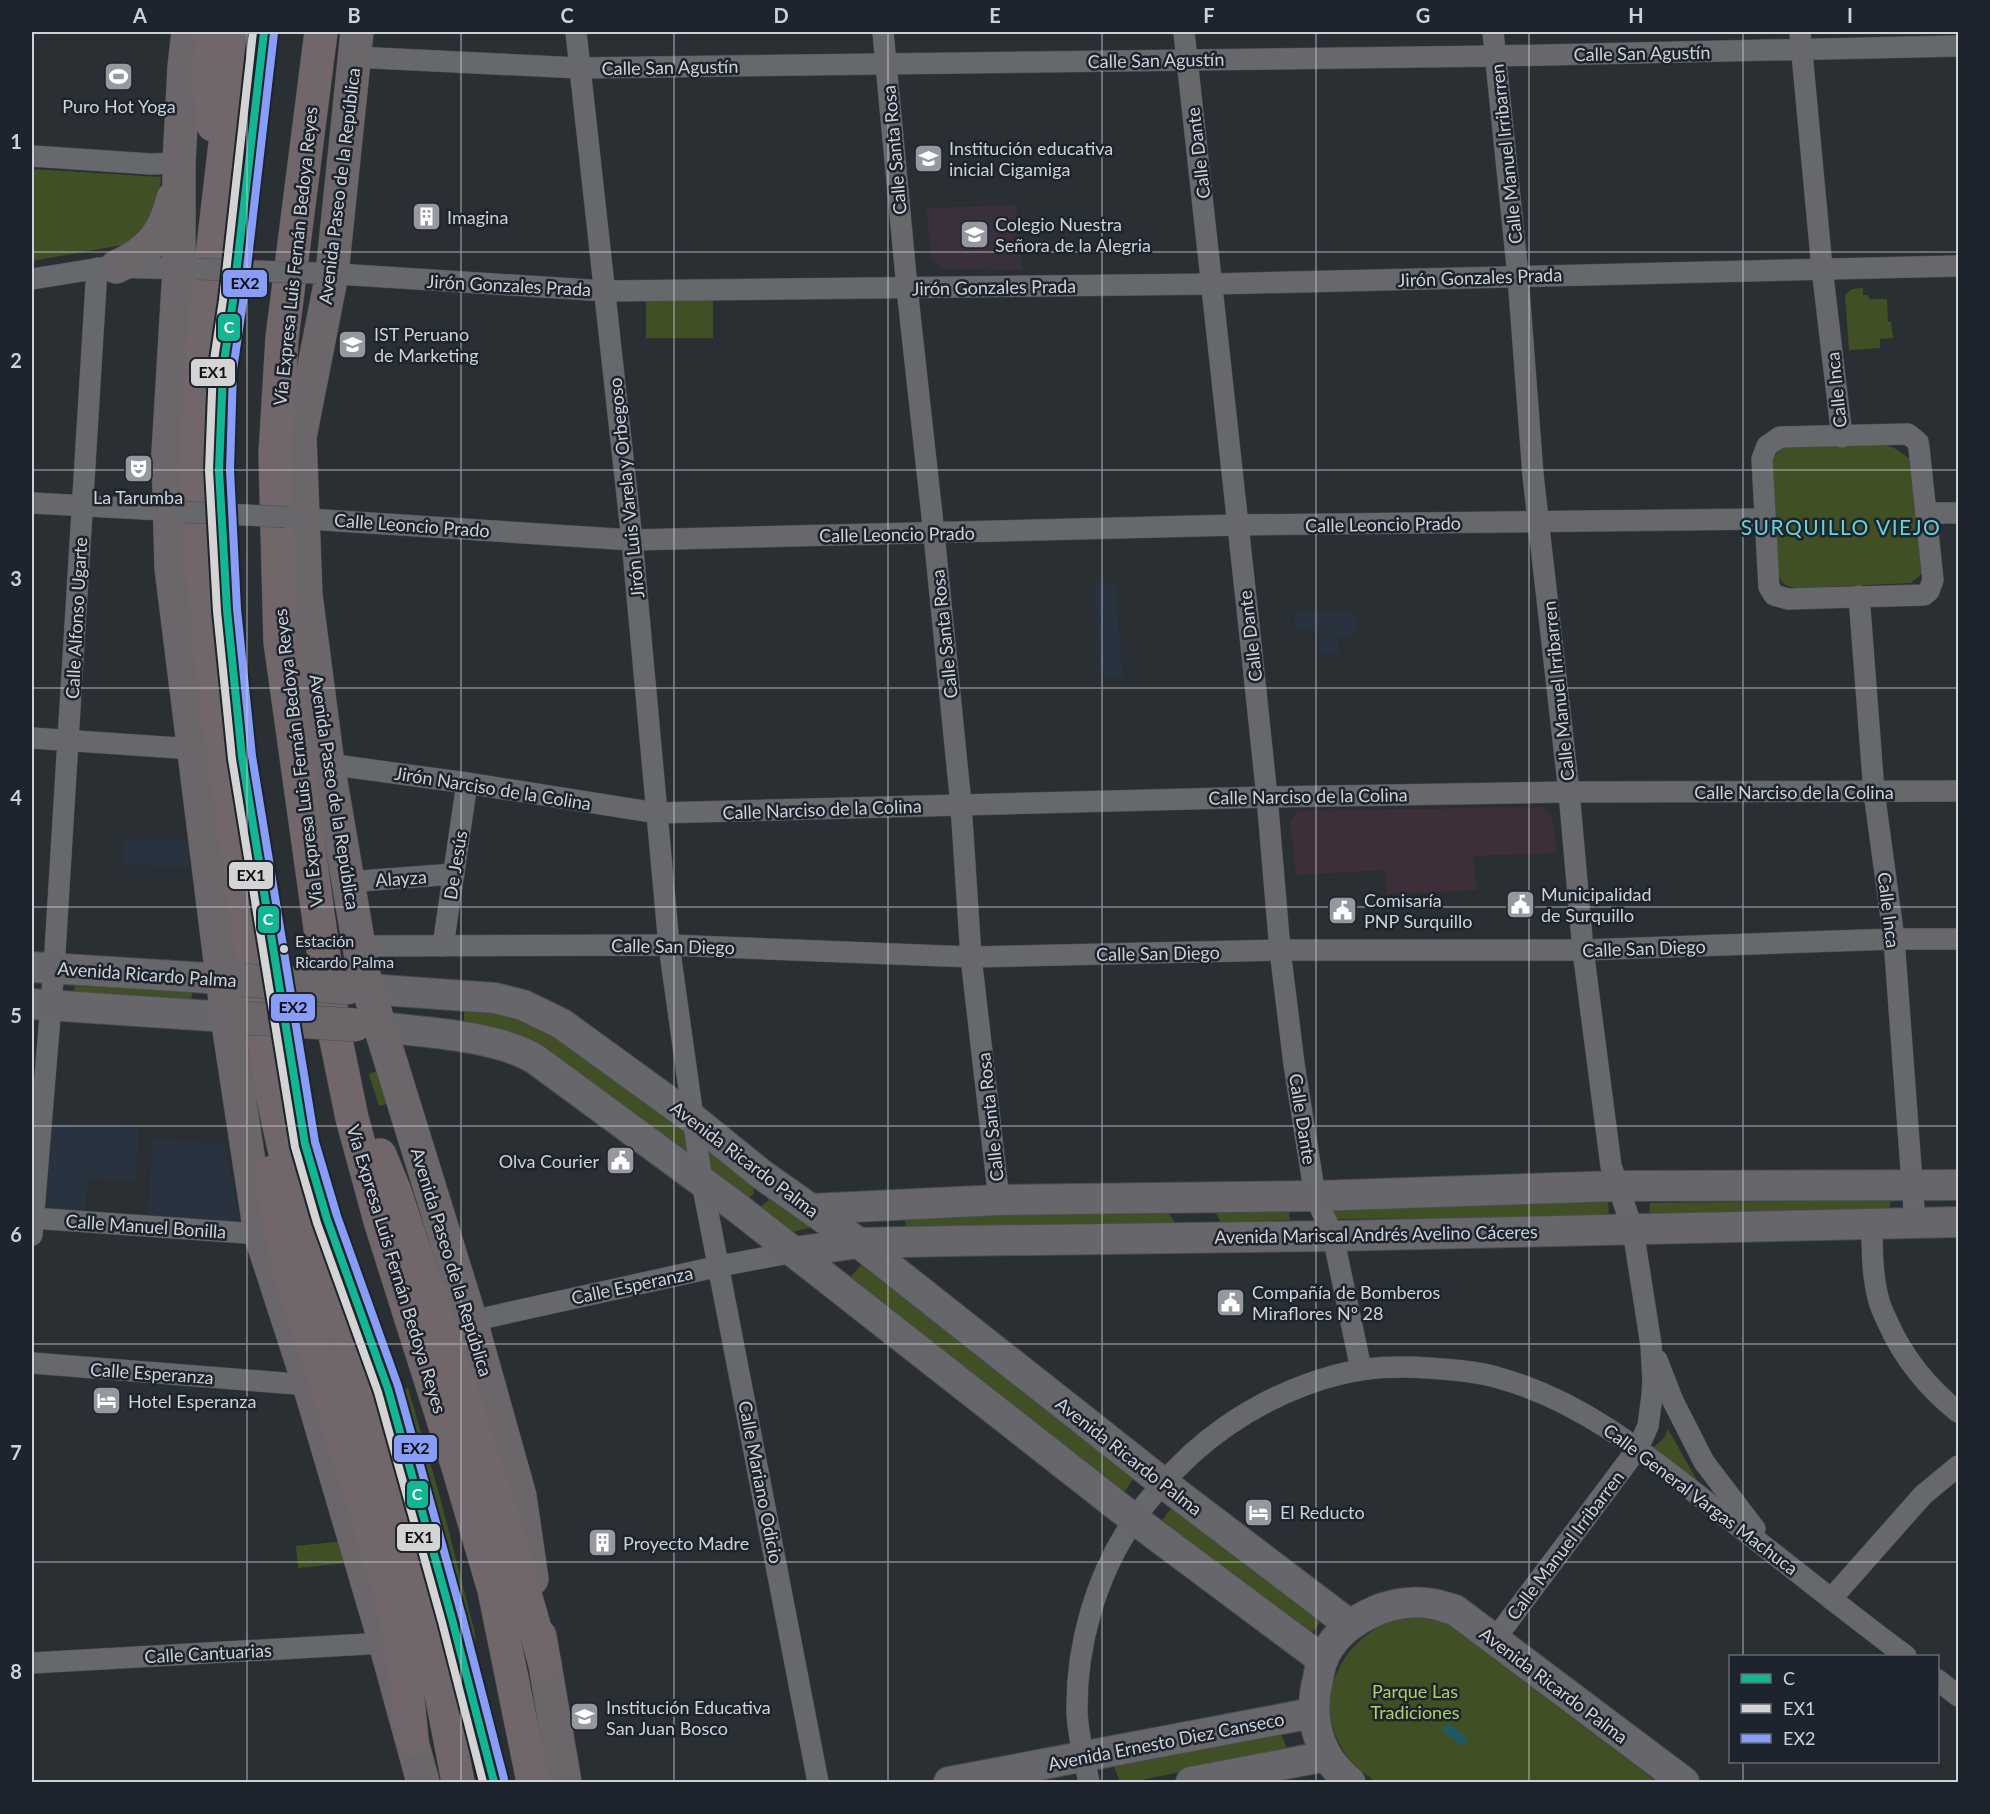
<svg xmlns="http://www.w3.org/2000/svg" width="1990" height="1814" font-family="Lato,sans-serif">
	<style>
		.built { fill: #29323f }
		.education { fill: #3a2f3c }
		.medical { fill: #3c2f39 }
		.green { fill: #405024 }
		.water { fill: #1f5969 }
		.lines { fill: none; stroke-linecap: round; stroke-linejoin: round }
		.street-casing { stroke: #484c50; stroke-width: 22 }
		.secondary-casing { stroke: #484c50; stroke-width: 32 }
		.primary-casing { stroke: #484c50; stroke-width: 34 }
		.highway-casing { stroke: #484c50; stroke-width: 34 }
		.street { stroke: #66686c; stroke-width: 21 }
		.secondary { stroke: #67666a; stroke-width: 30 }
		.primary { stroke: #6b666a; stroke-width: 33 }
		.highway { stroke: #71676a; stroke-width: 33 }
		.street-bridge-casing { stroke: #484c50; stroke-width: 22; stroke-linecap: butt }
		.primary-bridge-casing { stroke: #484c50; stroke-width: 34; stroke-linecap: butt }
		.street-bridge { stroke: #66686c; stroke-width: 21 }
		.primary-bridge { stroke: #6b666a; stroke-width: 33 }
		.bus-1-casing { stroke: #1e242d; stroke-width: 12 }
		.bus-2-casing { stroke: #1e242d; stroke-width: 12 }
		.bus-3-casing { stroke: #1e242d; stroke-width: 12 }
		.bus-1 { stroke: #13b592; stroke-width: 8 }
		.bus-2 { stroke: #d4d4d4; stroke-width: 8 }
		.bus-3 { stroke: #879df8; stroke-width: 8 }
		.grid { fill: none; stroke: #ced2d8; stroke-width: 1.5; stroke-opacity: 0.55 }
		.bus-dot { fill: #ced2d8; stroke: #1e242d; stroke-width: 2 }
		.labels { text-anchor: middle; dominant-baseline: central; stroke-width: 5; stroke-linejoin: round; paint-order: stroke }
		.bus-label { font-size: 16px; fill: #ced2d8; stroke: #1e242d; text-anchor: start }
		.street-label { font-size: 18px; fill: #ced2d8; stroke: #1e242d }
		.poi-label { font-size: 18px; fill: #ced2d8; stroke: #1e242d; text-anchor: start }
		.park-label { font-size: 18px; fill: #add163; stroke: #1e242d }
		.quarter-label { font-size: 21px; letter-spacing: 1.5px; fill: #65d2d8; stroke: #1e242d }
		.line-badge { stroke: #1e242d; stroke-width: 2 }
		.badge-label { font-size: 16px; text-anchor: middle; font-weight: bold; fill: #fff }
		.pale-badge-label { font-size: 16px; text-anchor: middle; font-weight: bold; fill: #111 }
		.neatline { fill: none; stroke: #ced2d8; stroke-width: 2 }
		.grid-label { font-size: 20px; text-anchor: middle; font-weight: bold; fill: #ced2d8 }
	</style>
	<rect width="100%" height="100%" fill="#2a2f34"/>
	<g class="built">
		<path d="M1094,582L1115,584L1123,678L1101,677Z"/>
		<path d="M1295,611L1355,613V635H1338L1340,655L1319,654L1318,632L1294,628Z"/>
		<path d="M124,838L191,840L189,867L123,865Z"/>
		<path d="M50,1123L139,1128L136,1181L88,1178L85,1213L44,1211Z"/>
		<path d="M152,1140L224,1143L240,1221L148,1217Z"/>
	</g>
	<path class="education" d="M1016,205L1022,270L944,269L932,261L926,208Z"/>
	<path class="medical" d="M1541,807L1552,816L1557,853L1473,856L1477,890L1387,894L1385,870L1296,875L1290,822L1298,811Z"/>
	<g class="green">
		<path d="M32,169L161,177L156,221L139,242L32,261Z"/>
		<path d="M1863,288V295H1868L1869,299H1887L1888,322H1891L1893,338L1880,339V348L1849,350L1845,295L1852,289Z"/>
		<rect x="646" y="299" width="67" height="39"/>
		<path d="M1881,443L1896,449L1910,459L1925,571L1911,583L1798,588C1788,587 1782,586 1779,575L1772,463L1775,456L1783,447Z"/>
		<path d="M75,986L192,992L191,1003L74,997Z"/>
		<path d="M464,1007L505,1011L582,1050L682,1124L691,1166L464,1031Z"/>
		<path d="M382,1069L392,1102L379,1106L369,1074Z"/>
		<path d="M707,1144L752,1179L754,1194L745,1200L706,1175Z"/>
		<path d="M769,1193L810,1224L809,1228L783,1234L751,1214L768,1201Z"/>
		<path d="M1608,1200L1609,1216L1600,1217L1332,1219L1327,1206Z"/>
		<path d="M1891,1200L1889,1211L1649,1214L1650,1203Z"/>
		<path d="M1288,1206L1290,1220L1221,1222L1212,1207Z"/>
		<path d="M906,1211H1167L1176,1224L905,1230Z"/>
		<path d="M861,1265L1135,1477L1121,1496L846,1282Z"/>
		<path d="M408,1388L440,1497L475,1633L476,1681C457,1583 426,1487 398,1391Z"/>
		<path d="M1668,1429L1703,1491L1652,1449L1664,1438Z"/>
		<path d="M1173,1506L1322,1619L1309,1637L1159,1524Z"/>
		<path d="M345,1541L347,1563L298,1568L296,1546Z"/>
		<path d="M1401,1618H1422L1446,1622L1460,1629L1496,1660L1657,1782H1376C1364,1773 1351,1763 1343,1750C1310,1697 1344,1633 1401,1618Z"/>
		<path d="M1280,1732L1288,1750L1131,1782H1120L1114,1766Z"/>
	</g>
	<path class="water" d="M1448,1723L1468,1739L1462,1746L1442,1730Z"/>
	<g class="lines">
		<defs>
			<g id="street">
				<path d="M576,32L632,540L669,945L702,1182L818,1782"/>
				<path d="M883,32L907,288L934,534L961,805L971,957L999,1200"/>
				<path d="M1184,32L1249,626L1267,797L1280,950L1294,1064L1315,1196L1333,1236L1361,1369"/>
				<path d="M1493,32L1518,276L1533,475L1569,792L1583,950L1611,1166L1633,1230L1651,1345L1653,1380L1652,1396L1648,1426L1638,1448L1495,1639"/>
				<path d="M1800,32L1822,268L1842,437"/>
				<path d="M354,57L579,68L1496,56L1958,46"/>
				<path d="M32,156L151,164L179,163"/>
				<path d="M322,273L605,291L1213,284L1958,266"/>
				<path d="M32,279L107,267L190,269"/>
				<path d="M1908,434L1918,442L1919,448L1933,580L1929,591L1924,595L1788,599L1774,595L1769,587L1762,459L1767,446L1780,437Z"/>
				<path d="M32,503L181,511"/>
				<path d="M1927,513H1958"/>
				<path d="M293,518L632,540L1237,525L1765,519"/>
				<path d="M1859,596L1874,792L1894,939L1915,1223"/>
				<path d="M32,738L193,749"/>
				<path d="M328,764L467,783L657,813L1267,797L1569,792L1958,791"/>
				<path d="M347,882L454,874"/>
				<path d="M358,946L669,945L971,957L1280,950H1583L1894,939H1958"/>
				<path d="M443,946L467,783"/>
				<path d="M32,1218L260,1234"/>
				<path d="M1872,1223C1872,1249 1872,1276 1879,1301C1881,1309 1885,1316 1888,1323C1904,1359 1927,1387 1958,1412"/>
				<path d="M32,1235L54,968L97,268"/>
				<path d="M471,1321L720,1266L794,1252"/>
				<path d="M1657,1360L1673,1401L1704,1462L1755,1529"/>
				<path d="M32,1363L309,1385"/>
				<path d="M1831,1599L1923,1495L1958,1466"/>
				<path d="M32,1663L385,1643"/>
				<path d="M1938,1680L1958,1696"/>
				<path d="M1089,1782C1084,1760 1078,1735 1077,1712C1076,1645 1096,1575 1134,1520C1141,1508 1151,1498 1160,1487C1198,1441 1249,1406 1305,1385C1348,1369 1382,1365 1428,1368C1452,1370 1476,1371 1499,1378C1583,1401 1650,1457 1717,1510C1781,1558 1842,1609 1906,1656"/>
			</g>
			<g id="secondary">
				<path d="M32,967L223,979"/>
				<path d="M367,989L495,998L523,1005L562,1024L693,1119L761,1174L859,1243L1163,1483L1350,1625"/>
				<path d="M32,1004L227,1017"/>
				<path d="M379,1027C424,1032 497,1036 535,1059L735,1206L1134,1519L1323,1660"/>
				<path d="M811,1209L999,1200L1315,1196L1618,1186L1958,1185"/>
				<path d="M794,1252L859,1243L951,1241L1333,1236L1958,1222"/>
				<path d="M949,1782L1313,1713"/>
				<path d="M1191,1782L1327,1756"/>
				<path d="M1350,1782C1341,1774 1332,1765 1326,1755C1314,1731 1311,1705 1318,1679C1319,1673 1320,1667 1322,1661C1338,1621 1391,1596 1433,1604C1440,1605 1447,1608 1455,1610L1684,1782"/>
			</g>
			<g id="primary">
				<path d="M188,32L184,67L179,163V269L168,453L171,568L227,1017L260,1234L309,1385L385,1643L423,1782"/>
				<path d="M357,32L332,274L300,437L306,595L328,764L364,975L471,1321L520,1496L532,1579"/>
				<path d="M116,267C150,251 164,235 173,198"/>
				<path d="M540,1636L565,1782"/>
			</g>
			<g id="highway">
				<path d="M213,32L209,79L213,125"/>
				<path d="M238,32L204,324L198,412V489L202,572L218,720L271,1089C279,1128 288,1166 298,1204C327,1308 365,1409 396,1512C423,1601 441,1691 458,1782"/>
				<path d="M321,32L282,338L275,454L280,642L335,1035L352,1118L380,1221L458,1467L494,1590L533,1782"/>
				<path d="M380,1155L395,1192L504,1520L545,1664"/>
				<path d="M273,1172L275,1200L290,1271L364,1505L394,1607L406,1679L412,1739"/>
			</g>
		</defs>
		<use href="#street" class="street-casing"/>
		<use href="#secondary" class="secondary-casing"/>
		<use href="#primary" class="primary-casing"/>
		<use href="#highway" class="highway-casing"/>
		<use href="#street" class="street"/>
		<use href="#secondary" class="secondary"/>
		<use href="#primary" class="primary"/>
		<use href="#highway" class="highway"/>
		<defs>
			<g id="street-bridge">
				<path d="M197,269L317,273"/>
				<path d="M184,512L286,517"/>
			</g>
			<g id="primary-bridge">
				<path d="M243,980L348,988"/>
				<path d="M246,1018L355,1025"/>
			</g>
		</defs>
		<use href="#street-bridge" class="street-bridge-casing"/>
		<use href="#primary-bridge" class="primary-bridge-casing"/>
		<use href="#street-bridge" class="street-bridge"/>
		<use href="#primary-bridge" class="primary-bridge"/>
		<defs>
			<path id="bus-1" d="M264,32L233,301L223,369L219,470L227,610L242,757L305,1144L327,1219L388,1389L452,1619L494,1782"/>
			<path id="bus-2" d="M253,32L223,300L213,367L209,470L217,611L232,759L295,1147L317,1223L378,1392L442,1622L483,1782"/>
			<path id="bus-3" d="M274,33L243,302L233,370L230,470L237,609L252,756L315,1142L337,1216L398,1386L462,1616L504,1779"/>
		</defs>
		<use href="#bus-1" class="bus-1-casing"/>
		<use href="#bus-2" class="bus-2-casing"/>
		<use href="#bus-3" class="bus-3-casing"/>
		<use href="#bus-1" class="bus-1"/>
		<use href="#bus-2" class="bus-2"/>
		<use href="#bus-3" class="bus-3"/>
	</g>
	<path class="grid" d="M247,32V1782M461,32V1782M674,32V1782M888,32V1782M1102,32V1782M1316,32V1782M1529,32V1782M1743,32V1656M32,252H1958M32,470H1958M32,688H1958M32,907H1958M32,1126H1958M32,1344H1958M32,1562H1958M1743,1762V1782"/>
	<defs>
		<symbol id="stadium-square" viewBox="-11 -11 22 22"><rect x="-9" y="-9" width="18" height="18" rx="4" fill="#95999f" stroke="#1e242d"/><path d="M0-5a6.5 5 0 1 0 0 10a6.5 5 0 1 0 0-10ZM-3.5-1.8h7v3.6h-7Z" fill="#fff"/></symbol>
		<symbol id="school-square" viewBox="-11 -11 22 22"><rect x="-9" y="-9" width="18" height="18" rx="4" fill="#95999f" stroke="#1e242d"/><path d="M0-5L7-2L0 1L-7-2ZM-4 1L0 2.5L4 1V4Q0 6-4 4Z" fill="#fff"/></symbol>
		<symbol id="building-square" viewBox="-11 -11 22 22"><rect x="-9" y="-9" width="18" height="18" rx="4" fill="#95999f" stroke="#1e242d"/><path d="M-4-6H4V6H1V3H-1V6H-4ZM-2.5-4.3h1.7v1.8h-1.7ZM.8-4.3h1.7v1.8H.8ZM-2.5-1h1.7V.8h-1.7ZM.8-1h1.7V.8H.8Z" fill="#fff"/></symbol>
		<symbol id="university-square" viewBox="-11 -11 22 22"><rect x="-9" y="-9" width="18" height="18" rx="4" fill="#95999f" stroke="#1e242d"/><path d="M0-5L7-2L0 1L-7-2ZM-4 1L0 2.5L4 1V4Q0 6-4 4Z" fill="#fff"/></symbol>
		<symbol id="theatre-square" viewBox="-11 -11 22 22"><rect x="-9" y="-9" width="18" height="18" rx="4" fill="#95999f" stroke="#1e242d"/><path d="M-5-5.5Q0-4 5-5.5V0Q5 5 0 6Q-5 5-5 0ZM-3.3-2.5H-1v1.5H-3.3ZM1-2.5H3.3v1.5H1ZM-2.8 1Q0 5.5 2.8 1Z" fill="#fff"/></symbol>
		<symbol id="civic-square" viewBox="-11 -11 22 22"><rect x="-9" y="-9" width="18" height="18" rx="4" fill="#95999f" stroke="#1e242d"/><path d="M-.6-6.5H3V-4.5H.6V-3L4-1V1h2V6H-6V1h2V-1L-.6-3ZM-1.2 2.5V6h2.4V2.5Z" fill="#fff"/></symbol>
		<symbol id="hotel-square" viewBox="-11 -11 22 22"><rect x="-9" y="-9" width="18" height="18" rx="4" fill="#95999f" stroke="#1e242d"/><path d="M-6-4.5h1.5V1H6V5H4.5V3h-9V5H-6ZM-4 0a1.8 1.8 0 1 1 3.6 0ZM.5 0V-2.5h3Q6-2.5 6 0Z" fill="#fff"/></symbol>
	</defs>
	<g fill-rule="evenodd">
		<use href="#stadium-square" x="102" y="60" width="33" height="33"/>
		<use href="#school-square" x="912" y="142" width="33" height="33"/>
		<use href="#building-square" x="410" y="200" width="33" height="33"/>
		<use href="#school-square" x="958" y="218" width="33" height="33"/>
		<use href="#university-square" x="336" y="328" width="33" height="33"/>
		<use href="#theatre-square" x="122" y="452" width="33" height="33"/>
		<use href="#civic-square" x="1504" y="888" width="33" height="33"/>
		<use href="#civic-square" x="1326" y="894" width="33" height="33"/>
		<use href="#civic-square" x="604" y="1144" width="33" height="33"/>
		<use href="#civic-square" x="1214" y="1286" width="33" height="33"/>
		<use href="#hotel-square" x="90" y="1384" width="33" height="33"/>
		<use href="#hotel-square" x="1242" y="1496" width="33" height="33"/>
		<use href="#building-square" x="586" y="1526" width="33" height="33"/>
		<use href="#school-square" x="568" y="1700" width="33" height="33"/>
	</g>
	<circle class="bus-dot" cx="284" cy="949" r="5"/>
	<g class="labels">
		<g class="bus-label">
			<text x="295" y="940">Estación<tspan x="295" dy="21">Ricardo Palma</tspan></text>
		</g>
		<g class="street-label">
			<text transform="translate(1642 53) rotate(-1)">Calle San Agustín</text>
			<text transform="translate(1156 60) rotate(-1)">Calle San Agustín</text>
			<text transform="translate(670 67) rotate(-1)">Calle San Agustín</text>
			<text transform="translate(894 150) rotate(-95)">Calle Santa Rosa</text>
			<text transform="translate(1198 153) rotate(-97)">Calle Dante</text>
			<text transform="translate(1506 154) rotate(-96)">Calle Manuel Irribarren</text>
			<text transform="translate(339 186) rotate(-83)">Avenida Paseo de la República</text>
			<text transform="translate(295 256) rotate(-84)">Vía Expresa Luis Fernán Bedoya Reyes</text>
			<text transform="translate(1480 277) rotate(-2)">Jirón Gonzales Prada</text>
			<text transform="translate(509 285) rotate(3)">Jirón Gonzales Prada</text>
			<text transform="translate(994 287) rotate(-1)">Jirón Gonzales Prada</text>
			<text transform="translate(1836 390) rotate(-96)">Calle Inca</text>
			<text transform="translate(626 488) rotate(-96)">Jirón Luis Varela y Orbegoso</text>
			<text transform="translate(1383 524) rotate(-1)">Calle Leoncio Prado</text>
			<text transform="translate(412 525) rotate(4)">Calle Leoncio Prado</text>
			<text transform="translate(897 534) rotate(-1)">Calle Leoncio Prado</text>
			<text transform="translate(76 618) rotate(-87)">Calle Alfonso Ugarte</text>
			<text transform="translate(944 634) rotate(-96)">Calle Santa Rosa</text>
			<text transform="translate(1250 636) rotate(-97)">Calle Dante</text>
			<text transform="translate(1558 691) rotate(-96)">Calle Manuel Irribarren</text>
			<text transform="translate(298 758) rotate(-97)">Vía Expresa Luis Fernán Bedoya Reyes</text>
			<text transform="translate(493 788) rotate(9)">Jirón Narciso de la Colina</text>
			<text transform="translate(335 792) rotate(81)">Avenida Paseo de la República</text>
			<text x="1794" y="792">Calle Narciso de la Colina</text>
			<text transform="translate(1308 796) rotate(-1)">Calle Narciso de la Colina</text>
			<text transform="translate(822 809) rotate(-2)">Calle Narciso de la Colina</text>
			<text transform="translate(455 865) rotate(-81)">De Jesús</text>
			<text transform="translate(401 878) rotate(-4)">Alayza</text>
			<text transform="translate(1889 910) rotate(83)">Calle Inca</text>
			<text transform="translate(673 946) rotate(1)">Calle San Diego</text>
			<text transform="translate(1644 948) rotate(-2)">Calle San Diego</text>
			<text transform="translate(1158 953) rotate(-1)">Calle San Diego</text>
			<text transform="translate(147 974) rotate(4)">Avenida Ricardo Palma</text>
			<text transform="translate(990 1117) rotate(-96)">Calle Santa Rosa</text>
			<text transform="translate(1303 1119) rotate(81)">Calle Dante</text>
			<text transform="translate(745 1159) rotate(37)">Avenida Ricardo Palma</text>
			<text transform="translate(146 1226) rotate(4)">Calle Manuel Bonilla</text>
			<text transform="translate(1376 1234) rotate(-1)">Avenida Mariscal Andrés Avelino Cáceres</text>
			<text transform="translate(452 1262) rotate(73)">Avenida Paseo de la República</text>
			<text transform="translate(397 1269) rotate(73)">Vía Expresa Luis Fernán Bedoya Reyes</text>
			<text transform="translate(632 1285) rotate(-12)">Calle Esperanza</text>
			<text transform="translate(152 1373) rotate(4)">Calle Esperanza</text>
			<text transform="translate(1129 1456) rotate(38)">Avenida Ricardo Palma</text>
			<text transform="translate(761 1482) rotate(79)">Calle Mariano Odicio</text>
			<text transform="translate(1701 1499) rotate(37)">Calle General Vargas Machuca</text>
			<text transform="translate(1565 1545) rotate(-53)">Calle Manuel Irribarren</text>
			<text transform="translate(208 1653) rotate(-3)">Calle Cantuarias</text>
			<text transform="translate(1554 1685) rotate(37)">Avenida Ricardo Palma</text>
			<text transform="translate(1166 1741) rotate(-11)">Avenida Ernesto Diez Canseco</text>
		</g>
		<g class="poi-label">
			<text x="119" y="106" text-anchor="middle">Puro Hot Yoga</text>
			<text x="949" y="148">Institución educativa<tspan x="949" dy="21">inicial Cigamiga</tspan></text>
			<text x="447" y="217">Imagina</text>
			<text x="995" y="224">Colegio Nuestra<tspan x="995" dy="21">Señora de la Alegria</tspan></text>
			<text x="374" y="334">IST Peruano<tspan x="374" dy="21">de Marketing</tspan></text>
			<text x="138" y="497" text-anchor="middle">La Tarumba</text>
			<text x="1541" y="894">Municipalidad<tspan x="1541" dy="21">de Surquillo</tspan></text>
			<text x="1364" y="900">Comisaría<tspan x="1364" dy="21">PNP Surquillo</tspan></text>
			<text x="599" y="1161" text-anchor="end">Olva Courier</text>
			<text x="1252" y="1292">Compañía de Bomberos<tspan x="1252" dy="21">Miraflores Nº 28</tspan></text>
			<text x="128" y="1401">Hotel Esperanza</text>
			<text x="1280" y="1512">El Reducto</text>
			<text x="623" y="1543">Proyecto Madre</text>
			<text x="606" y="1707">Institución Educativa<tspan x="606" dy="21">San Juan Bosco</tspan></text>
		</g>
		<g class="park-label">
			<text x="1415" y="1691">Parque Las<tspan x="1415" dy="21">Tradiciones</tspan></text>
		</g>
		<g class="quarter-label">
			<text x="1841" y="526">SURQUILLO VIEJO</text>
		</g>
	</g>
	<g class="line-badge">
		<rect x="222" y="269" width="46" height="29" rx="6" fill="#879df8"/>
		<rect x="217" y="313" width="24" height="29" rx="6" fill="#13b592"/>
		<rect x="190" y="358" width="46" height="29" rx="6" fill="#d4d4d4"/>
		<rect x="228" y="861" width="46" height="29" rx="6" fill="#d4d4d4"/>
		<rect x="257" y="905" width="23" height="29" rx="6" fill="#13b592"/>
		<rect x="270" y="993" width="46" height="29" rx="6" fill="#879df8"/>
		<rect x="393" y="1434" width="45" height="29" rx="6" fill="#879df8"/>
		<rect x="406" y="1480" width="23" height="29" rx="6" fill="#13b592"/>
		<rect x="396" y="1523" width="45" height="29" rx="6" fill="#d4d4d4"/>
	</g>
	<g class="badge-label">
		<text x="229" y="333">C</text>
		<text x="268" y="925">C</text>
		<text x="417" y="1500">C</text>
	</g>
	<g class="pale-badge-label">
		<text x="245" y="289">EX2</text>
		<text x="213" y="378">EX1</text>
		<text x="251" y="881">EX1</text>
		<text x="293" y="1013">EX2</text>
		<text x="415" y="1454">EX2</text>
		<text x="419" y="1543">EX1</text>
	</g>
	<rect width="1990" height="1814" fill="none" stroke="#1e242d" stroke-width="66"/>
	<rect x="1729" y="1655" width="210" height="108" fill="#1e242d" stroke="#646a71" stroke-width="1.5"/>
	<rect x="1741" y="1674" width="30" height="9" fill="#13b592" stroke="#646a71" stroke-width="1.5"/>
	<text x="1783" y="1685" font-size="18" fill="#ced2d8">C</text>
	<rect x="1741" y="1704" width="30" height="9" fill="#d4d4d4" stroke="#646a71" stroke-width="1.5"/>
	<text x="1783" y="1715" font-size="18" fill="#ced2d8">EX1</text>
	<rect x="1741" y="1734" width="30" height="9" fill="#879df8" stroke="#646a71" stroke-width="1.5"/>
	<text x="1783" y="1745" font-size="18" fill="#ced2d8">EX2</text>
	<rect x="33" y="33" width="1924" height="1748" class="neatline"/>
	<g class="grid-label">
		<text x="140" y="23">A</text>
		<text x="354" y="23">B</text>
		<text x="567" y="23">C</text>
		<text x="781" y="23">D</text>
		<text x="995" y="23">E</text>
		<text x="1209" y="23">F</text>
		<text x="1423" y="23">G</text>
		<text x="1636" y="23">H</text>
		<text x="1850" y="23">I</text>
		<text x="16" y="149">1</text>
		<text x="16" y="368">2</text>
		<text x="16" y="586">3</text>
		<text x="16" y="805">4</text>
		<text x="16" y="1023">5</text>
		<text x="16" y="1242">6</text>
		<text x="16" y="1460">7</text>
		<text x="16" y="1679">8</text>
	</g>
</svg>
